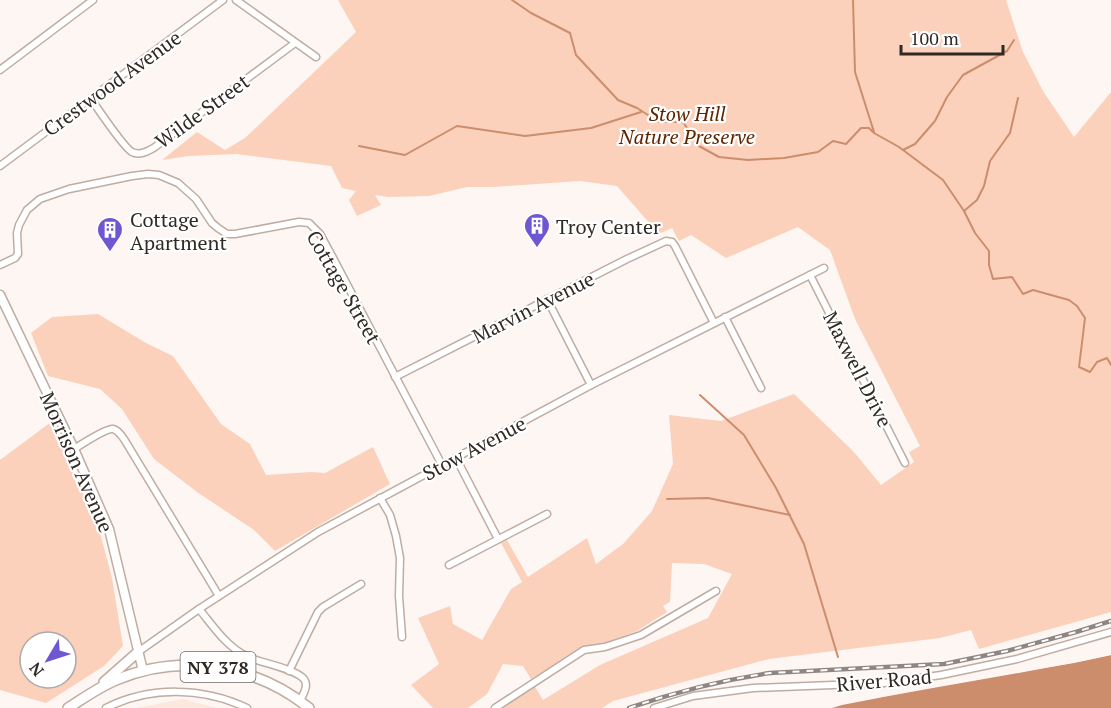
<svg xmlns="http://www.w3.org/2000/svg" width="1111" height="708" font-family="'PT Serif',serif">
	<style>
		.built { fill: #fee7dc }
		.green { fill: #fbd1bc; fill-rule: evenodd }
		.water { fill: #cc8d6d }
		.pier { fill: #fef6f2 }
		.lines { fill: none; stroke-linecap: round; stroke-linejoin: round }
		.stream { stroke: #cc8d6d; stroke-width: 2 }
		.street-casing { stroke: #bfaca2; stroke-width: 9 }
		.secondary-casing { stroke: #bfaca2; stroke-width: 11 }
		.primary-casing { stroke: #bfaca2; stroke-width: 12 }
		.street { stroke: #fff; stroke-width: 6 }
		.secondary { stroke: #fff; stroke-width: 8 }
		.primary { stroke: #fff; stroke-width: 9 }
		.rail-casing { stroke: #8e8682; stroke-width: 4.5 }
		.rail { stroke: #fff; stroke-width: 2; stroke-dasharray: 7; stroke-linecap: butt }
		.labels { text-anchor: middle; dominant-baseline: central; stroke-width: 4.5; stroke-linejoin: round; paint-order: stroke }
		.shield { fill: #fff; stroke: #6e6966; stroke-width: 1.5 }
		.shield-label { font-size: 18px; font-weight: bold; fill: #302925 }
		.street-label { font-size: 20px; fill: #302925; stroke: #fff }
		.park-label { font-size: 20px; font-style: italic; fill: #5e2500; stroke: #fff }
		.poi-label { font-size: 20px; fill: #302925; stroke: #fff; text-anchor: start }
	</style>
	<rect width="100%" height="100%" fill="#fef6f2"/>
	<path class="built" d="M182,699L217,708H137Z"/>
	<g class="green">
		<path d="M338,0H1006L1023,52L1043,91L1074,137L1111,92V612L979,649L971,630L940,638L769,659L613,701L602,708H497L534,685L543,700L600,665L708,618L732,574L704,564L672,563L670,602L663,606L667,612L637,631L608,642L583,649L531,679L523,666L503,664L487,694L468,708H433L411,685L439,664L418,618L450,606L453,624L482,640L511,589L522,582L501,543L507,540L528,577L587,538L596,564L623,544L652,511L673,464L669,415L721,421L794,394L854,452L881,485L914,462L909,452L920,446L855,319L830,250L798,227L726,258L691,235L679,241L672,228L659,234L617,186L580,181L493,187H467L429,196L388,197L375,195L381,205L357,216L349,200L356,191L342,188L331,166L237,154L189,156L162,160L197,132L225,150L245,138L356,32Z"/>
		<path d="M98,314L146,343L173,356L221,424L250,444L266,475L311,472L325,473L373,447L390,484L275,551L254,530L197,492L154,459L122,409L100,389L48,376L31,333L52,317Z"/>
		<path d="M51,422L99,529L112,578L123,646L104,666L46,703L0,690V460ZM30,642H66V678H30Z"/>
	</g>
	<path class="water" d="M1111,655V708H832L842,705C932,687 1022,674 1111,655Z"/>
	<path class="pier" d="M1111,652V655L1074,663L927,688L926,685L1073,660Z"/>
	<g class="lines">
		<g class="stream">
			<path d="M512,0L531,13L570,33L576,55L618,100L637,108L659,122H683L699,146L719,157L748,160L784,158L818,152L833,141L846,144L861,128H869L874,133L899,147L943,180L964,211L975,233L989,251V265L993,279L1012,277L1023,294L1033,290L1069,300L1077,306L1085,318L1079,367L1090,372L1097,362L1107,358L1111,365"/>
			<path d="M853,0L855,72L874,132"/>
			<path d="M359,146L405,155L457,126L525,136L591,128L641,112"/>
			<path d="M903,150L915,144L935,121L947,97L963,75L1007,51L1014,40"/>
			<path d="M964,211L977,200L984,186L990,161L1010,133L1018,98"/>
			<path d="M700,395L744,435L776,488L804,544L838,657"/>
			<path d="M667,499L708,498L790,515"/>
		</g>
		<defs>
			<g id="street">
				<path d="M236,0L316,57"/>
				<path d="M0,70L93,0"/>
				<path d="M91,99C98,109 124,148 132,152C140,156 148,151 155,147L295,43"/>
				<path d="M0,166L223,0"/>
				<path d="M0,265L15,258L18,254L17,233L19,225L27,210L40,199L69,189L132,176L148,174L159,175L178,183L196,199L212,223L218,228L227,234H235L299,222L309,223L320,234L333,258L442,465"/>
				<path d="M810,275L905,463"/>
				<path d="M547,299L591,385"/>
				<path d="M725,317L761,388"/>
				<path d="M395,377L627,259L666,241L672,242L675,246L714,323"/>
				<path d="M74,449C82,444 106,428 113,429C118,430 121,435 124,439L219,596"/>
				<path d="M456,458L498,539"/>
				<path d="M380,498L390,515L396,536L400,558L399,596L402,637"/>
				<path d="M449,565L547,514"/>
				<path d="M199,609C213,626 226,646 246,656C260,663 294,668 304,679C309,686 303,694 300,701"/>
				<path d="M138,652L199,609L318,532L591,385L824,268"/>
				<path d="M289,671L318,612L323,607L361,584"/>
				<path d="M106,708C150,686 203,687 247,708"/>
				<path d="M495,708L584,650L605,647L641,635L716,591"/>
				<path d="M654,708L693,696L753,688L884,683L941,675L1017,659L1111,632"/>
			</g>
			<path id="secondary" d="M0,295L74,449L109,529L143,671"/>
			<g id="primary">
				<path d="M104,682L138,652"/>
				<path d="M68,708C84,698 99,687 116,680C180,653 255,664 309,708"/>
			</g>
		</defs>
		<use href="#street" class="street-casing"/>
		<use href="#secondary" class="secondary-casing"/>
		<use href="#primary" class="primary-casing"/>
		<use href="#street" class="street"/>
		<use href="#secondary" class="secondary"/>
		<use href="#primary" class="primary"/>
		<defs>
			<path id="rail" d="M629,708C675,692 722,680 770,673L944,664L1007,651L1076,632L1111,621"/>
		</defs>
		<use href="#rail" class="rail-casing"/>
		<use href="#rail" class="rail"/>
	</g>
	<defs>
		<symbol id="building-pin" viewBox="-11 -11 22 30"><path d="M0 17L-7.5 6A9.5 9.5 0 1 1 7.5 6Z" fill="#6e57d1" stroke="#fff"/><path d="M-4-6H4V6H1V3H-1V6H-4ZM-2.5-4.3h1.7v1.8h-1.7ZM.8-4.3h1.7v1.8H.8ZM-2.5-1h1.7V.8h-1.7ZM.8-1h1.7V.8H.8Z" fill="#fff"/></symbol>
	</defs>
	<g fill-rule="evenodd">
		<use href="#building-pin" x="522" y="211" width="30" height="40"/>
		<use href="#building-pin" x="95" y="215" width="30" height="40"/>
	</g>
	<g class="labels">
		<rect class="shield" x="180.5" y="652" width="75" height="30" rx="4.5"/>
		<g class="shield-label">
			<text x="218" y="667">NY 378</text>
		</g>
		<g class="street-label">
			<text transform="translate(112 83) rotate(-36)">Crestwood Avenue</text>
			<text transform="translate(202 111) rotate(-36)">Wilde Street</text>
			<text transform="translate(344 287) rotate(60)">Cottage Street</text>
			<text transform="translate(533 307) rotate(-27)">Marvin Avenue</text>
			<text transform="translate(858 369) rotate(63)">Maxwell Drive</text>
			<text transform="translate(474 448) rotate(-28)">Stow Avenue</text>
			<text transform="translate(77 462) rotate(66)">Morrison Avenue</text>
			<text transform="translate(884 680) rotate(-5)">River Road</text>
		</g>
		<g class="park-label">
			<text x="687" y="113">Stow Hill<tspan x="687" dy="23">Nature Preserve</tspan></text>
		</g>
		<g class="poi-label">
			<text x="130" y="219">Cottage<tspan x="130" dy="23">Apartment</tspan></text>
			<text x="556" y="226">Troy Center</text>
		</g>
	</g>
	<g transform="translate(48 660) rotate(231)"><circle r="28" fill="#ffffff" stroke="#aca9a8" stroke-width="1.5"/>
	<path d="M0-4.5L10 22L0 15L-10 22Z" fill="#6e57d1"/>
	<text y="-9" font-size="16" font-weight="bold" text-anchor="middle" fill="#302925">N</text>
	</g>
	<path d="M901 45v9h102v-9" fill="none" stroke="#302925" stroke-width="3"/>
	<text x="910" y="45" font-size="18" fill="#302925" stroke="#ffffff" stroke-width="4.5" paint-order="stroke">100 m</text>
</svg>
